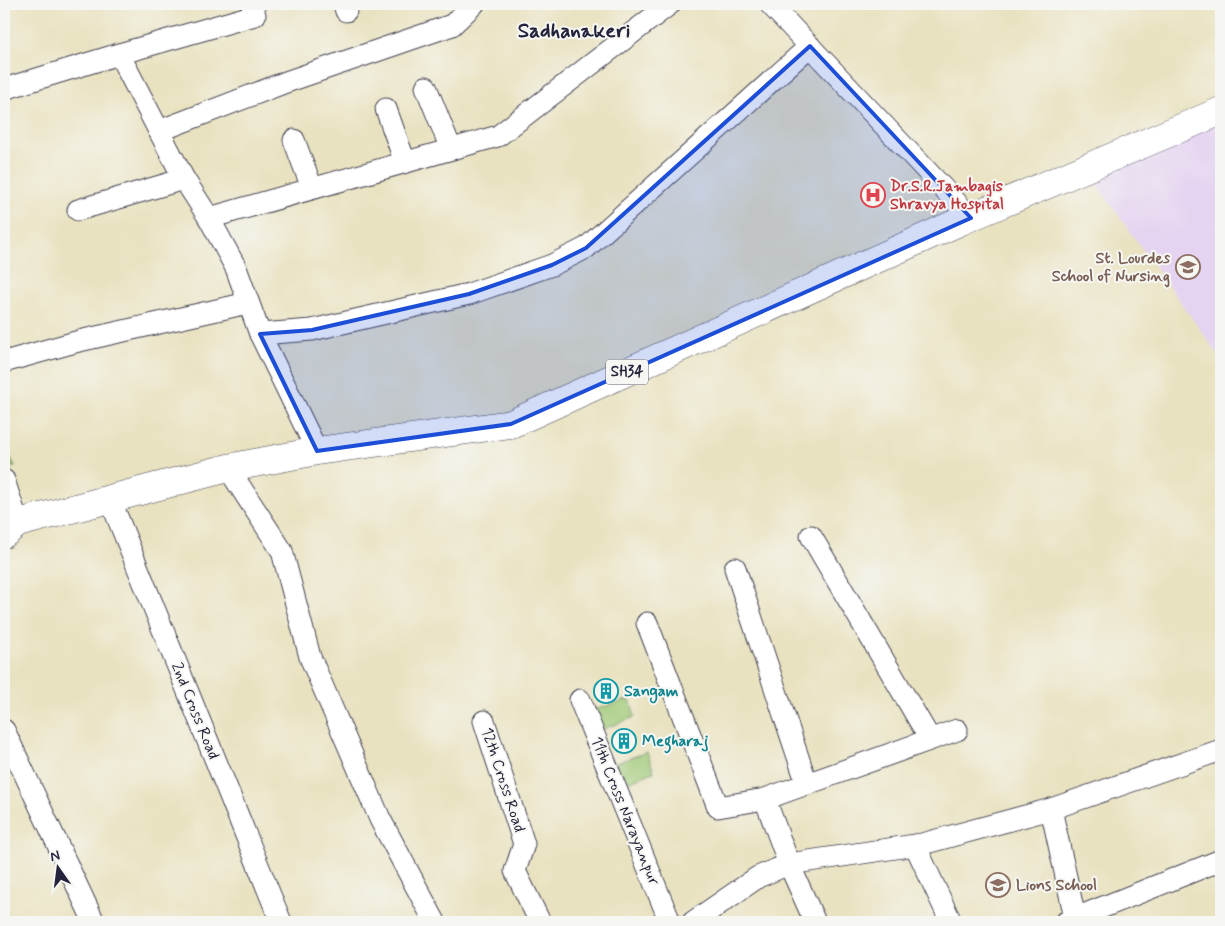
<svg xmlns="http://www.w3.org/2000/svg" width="1225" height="926" font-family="Mynerve,sans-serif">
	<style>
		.built { fill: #e4d3f1 }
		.park { fill: url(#park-tufts); stroke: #607558 }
		.garden { fill: #9fc874; stroke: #607558 }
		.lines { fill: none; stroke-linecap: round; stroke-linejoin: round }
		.minor-casing { stroke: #403f4f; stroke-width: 23 }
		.major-casing { stroke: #403f4f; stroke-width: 29 }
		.minor { stroke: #fff; stroke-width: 21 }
		.major { stroke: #fff; stroke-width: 28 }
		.marked { fill: #1d4ed8; fill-opacity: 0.2; stroke: #1d4ed8; stroke-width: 4; stroke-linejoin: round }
		.labels { text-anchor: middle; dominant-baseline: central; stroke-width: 4; stroke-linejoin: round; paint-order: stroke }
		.shield { fill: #f6f6f2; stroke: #626272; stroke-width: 1 }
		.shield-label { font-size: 15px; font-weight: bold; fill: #22223b }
		.health-label { font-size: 16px; font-weight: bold; fill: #be3a42; stroke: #f6f6f2; text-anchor: start }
		.education-label { font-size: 16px; font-weight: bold; fill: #785e54; stroke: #f6f6f2; text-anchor: end }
		.culture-label { font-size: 16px; font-weight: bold; fill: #0d838f; stroke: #f6f6f2; text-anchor: start }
		.street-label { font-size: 16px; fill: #22223b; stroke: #f6f6f2 }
		.district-label { font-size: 21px; font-weight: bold; fill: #22223b; stroke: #f6f6f2 }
	</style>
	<defs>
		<pattern id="park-tufts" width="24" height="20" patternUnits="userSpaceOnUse" patternTransform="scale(1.25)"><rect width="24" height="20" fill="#9fc874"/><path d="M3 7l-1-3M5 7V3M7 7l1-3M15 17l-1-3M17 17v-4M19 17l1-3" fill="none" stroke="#81a260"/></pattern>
	</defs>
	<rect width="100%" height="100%" fill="#f6f6f2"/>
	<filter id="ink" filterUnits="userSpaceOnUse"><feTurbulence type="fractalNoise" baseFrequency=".02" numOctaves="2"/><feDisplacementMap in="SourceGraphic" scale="10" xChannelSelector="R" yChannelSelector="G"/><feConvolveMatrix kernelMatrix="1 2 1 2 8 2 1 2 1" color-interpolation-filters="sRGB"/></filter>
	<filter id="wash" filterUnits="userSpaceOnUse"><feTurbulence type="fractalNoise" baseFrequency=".0096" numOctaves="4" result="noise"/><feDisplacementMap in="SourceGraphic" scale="20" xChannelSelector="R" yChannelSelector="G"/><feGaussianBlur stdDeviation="1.12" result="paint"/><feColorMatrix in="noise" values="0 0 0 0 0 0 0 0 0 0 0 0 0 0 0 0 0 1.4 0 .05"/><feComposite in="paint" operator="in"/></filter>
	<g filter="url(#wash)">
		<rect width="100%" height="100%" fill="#e9e2c0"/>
		<path class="built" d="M1221,119V359L1089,174Z"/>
		<path class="park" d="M4,445L15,466L4,471Z"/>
		<g class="garden">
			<path d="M630,699L635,717L598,731L590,711Z"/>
			<path d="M647,752L654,772L620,785L613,764Z"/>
		</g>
	</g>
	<g filter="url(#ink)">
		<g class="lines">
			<defs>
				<g id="minor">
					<path d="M344,4L346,11"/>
					<path d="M770,4L971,218"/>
					<path d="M426,87L451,149"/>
					<path d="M4,89L119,54"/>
					<path d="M386,109L405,162"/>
					<path d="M159,131L119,54L255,15L252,4"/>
					<path d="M294,140L312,188"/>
					<path d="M78,210L184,179"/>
					<path d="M209,218L498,136L670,4"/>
					<path d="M260,334L312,330L469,294L552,265L586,248L810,46"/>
					<path d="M4,362L79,341L248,303"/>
					<path d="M317,451L260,334L236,268L209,218L184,179L159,131L286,82L452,25L474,4"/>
					<path d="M228,468L282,551L310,657L380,819L435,922"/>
					<path d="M4,480L18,523"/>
					<path d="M110,499L281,922"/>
					<path d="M811,536L930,739"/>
					<path d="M735,568L807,784"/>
					<path d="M647,623L718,807L765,799L789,864L922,844L1051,809L1221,750"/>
					<path d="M580,700L670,922"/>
					<path d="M484,721L524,844L515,871L540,922"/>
					<path d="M4,730L94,922"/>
					<path d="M765,799L957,730"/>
					<path d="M1051,809L1076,922"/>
					<path d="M915,845L951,922"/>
					<path d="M693,922L758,877L789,864L815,922"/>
					<path d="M1066,922L1221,860"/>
				</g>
				<path id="major" d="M4,534L18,523L228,468L317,451L511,424L961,221L1221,111"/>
			</defs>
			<use href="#minor" class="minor-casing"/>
			<use href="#major" class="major-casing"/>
			<use href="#minor" class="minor"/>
			<use href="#major" class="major"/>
		</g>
	</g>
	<path class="marked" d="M810,46L971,218L511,424L317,451L260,334L312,330L469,294L552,265L586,248Z"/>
	<defs>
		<symbol id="hospital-ring" viewBox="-11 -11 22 22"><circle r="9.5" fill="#f6f6f2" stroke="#e0444e" stroke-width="1.5"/><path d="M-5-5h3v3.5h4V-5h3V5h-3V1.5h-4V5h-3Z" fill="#e0444e"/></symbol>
		<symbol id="university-ring" viewBox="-11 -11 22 22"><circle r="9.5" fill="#f6f6f2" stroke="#8d6e63" stroke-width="1.5"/><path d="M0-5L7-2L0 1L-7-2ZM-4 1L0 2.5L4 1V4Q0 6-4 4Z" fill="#8d6e63"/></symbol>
		<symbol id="building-ring" viewBox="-11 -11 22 22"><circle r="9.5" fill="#f6f6f2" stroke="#0f9aa8" stroke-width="1.5"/><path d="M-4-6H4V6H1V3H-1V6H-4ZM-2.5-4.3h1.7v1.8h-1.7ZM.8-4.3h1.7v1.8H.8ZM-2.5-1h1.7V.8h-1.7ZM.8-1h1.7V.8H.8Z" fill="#0f9aa8"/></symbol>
		<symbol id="school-ring" viewBox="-11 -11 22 22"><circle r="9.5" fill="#f6f6f2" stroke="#8d6e63" stroke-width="1.5"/><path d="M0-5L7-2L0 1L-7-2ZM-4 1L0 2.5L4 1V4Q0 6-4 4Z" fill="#8d6e63"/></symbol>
	</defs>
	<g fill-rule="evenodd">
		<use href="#hospital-ring" x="859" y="181" width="28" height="28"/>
		<use href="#university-ring" x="1174" y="253" width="28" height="28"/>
		<use href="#building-ring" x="592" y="677" width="28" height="28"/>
		<use href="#building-ring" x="610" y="727" width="28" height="28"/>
		<use href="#school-ring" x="984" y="871" width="28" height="28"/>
	</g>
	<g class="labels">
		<rect class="shield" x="606" y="359.5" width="42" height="25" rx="4"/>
		<g class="shield-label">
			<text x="627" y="372">SH34</text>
		</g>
		<g class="health-label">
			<text x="890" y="186">Dr.S.R.Jambagis<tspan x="890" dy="18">Shravya Hospital</tspan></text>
		</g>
		<g class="education-label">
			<text x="1170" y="258">St. Lourdes<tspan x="1170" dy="18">School of Nursing</tspan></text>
			<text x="1016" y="885" text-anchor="start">Lions School</text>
		</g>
		<g class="culture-label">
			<text x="624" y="691">Sangam</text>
			<text x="642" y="741">Megharaj</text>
		</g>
		<g class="street-label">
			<text transform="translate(195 711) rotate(68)">2nd Cross Road</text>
			<text transform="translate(503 780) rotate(72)">12th Cross Road</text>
			<text transform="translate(625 811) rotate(68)">11th Cross Narayanpur</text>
		</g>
		<g class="district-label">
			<text x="574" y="31">Sadhanakeri</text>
		</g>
	</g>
	<rect width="1225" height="926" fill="none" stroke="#f6f6f2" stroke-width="20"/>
	<g transform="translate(58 868) rotate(346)" stroke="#f6f6f2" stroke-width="4" paint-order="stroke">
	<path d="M0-4L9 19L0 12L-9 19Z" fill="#22223b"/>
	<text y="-8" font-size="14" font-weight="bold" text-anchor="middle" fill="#22223b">N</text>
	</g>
</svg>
